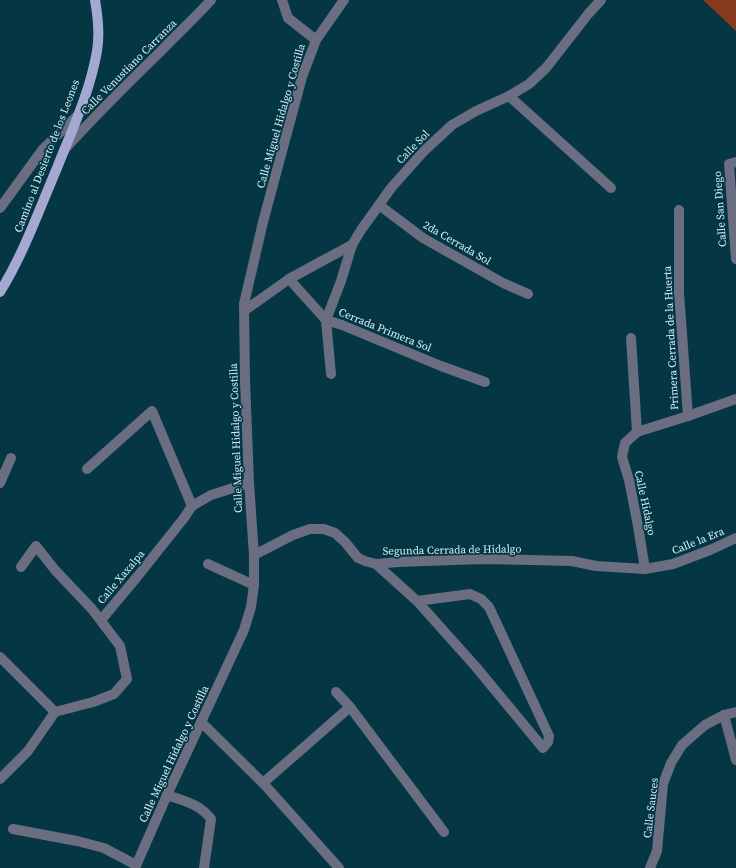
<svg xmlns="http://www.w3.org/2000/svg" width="736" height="868" font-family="'Source Serif 4',serif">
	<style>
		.green { fill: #873b1d }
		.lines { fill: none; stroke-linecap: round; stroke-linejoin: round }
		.minor { stroke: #6b6d80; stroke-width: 10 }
		.major { stroke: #a5a8d0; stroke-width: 10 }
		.labels { text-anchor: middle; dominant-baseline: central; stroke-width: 3.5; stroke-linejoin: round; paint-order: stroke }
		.street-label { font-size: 11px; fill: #d2f0fa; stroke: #043643 }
	</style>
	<rect width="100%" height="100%" fill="#043643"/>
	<path class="green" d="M703,0H736V31Z"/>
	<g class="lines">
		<g class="minor">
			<path d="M282,0L288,18L316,40"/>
			<path d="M509,96L611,188"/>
			<path d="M64,150C95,116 127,84 160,52C177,34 195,18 211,0"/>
			<path d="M736,162L729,164L736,259"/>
			<path d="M379,205L423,238L503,283L528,294"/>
			<path d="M0,208L43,149L78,115"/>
			<path d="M679,210V293L688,416"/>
			<path d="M289,279L326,320L342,325L441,366L485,382"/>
			<path d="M244,311L289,279L322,261L352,245L361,230L379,205L391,188L424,151L452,125L476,111L509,96L529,84L546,68L589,13L601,0"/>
			<path d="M631,338L637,432"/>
			<path d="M331,374L326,320L341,281L352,245"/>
			<path d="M87,469L152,411L192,506"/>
			<path d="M0,483L11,458"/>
			<path d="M254,555L293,535L310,529H324L335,533L345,542L358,558L365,561L376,564L398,562L482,559L572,561L596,566L645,569L673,564L710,550L736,538"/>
			<path d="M208,564L254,585"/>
			<path d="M376,564L417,601L476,667L543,748L548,742L549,736L489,607L481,599L470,594L417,601"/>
			<path d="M645,569L638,526L629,480L622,457L625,443L637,432L688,416L736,399"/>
			<path d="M101,620L137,577L184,518L192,506L211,495L249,483"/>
			<path d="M0,657L55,712"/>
			<path d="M336,692L350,707L444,832"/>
			<path d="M724,715L736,760"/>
			<path d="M201,722L263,783L339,868"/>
			<path d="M0,779L28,751L55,712L93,702L114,694L127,679L120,646L92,609L55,570L36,546L21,567"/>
			<path d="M263,783L350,707"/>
			<path d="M167,795C184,801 200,804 211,819L204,868"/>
			<path d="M13,829L77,841L104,848L136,865"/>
			<path d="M135,868L167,795L244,630L251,607L254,585V555L249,483L245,380L244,304L263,222L302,77L316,40L344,0"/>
			<path d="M650,868L657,851L663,784L671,763L682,745L705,725L724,715L736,712"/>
		</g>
		<path class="major" d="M0,292C24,253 39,210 57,168C72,130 90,92 97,51C100,34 98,17 95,0"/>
	</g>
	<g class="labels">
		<g class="street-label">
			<text transform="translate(129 67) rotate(-45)">Calle Venustiano Carranza</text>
			<text transform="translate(281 116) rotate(-74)">Calle Miguel Hidalgo y Costilla</text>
			<text transform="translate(413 147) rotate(-46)">Calle Sol</text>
			<text transform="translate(47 156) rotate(-69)">Camino al Desierto de los Leones</text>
			<text transform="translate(720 209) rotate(-94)">Calle San Diego</text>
			<text transform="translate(457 243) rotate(30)">2da Cerrada Sol</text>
			<text transform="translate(385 330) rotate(22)">Cerrada Primera Sol</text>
			<text transform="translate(671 338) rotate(-93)">Primera Cerrada de la Huerta</text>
			<text transform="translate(236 438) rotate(-92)">Calle Miguel Hidalgo y Costilla</text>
			<text transform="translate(645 503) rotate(78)">Calle Hidalgo</text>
			<text transform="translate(698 541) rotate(-22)">Calle la Era</text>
			<text transform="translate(452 550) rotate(-1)">Segunda Cerrada de Hidalgo</text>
			<text transform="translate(121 577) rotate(-50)">Calle Xaxalpa</text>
			<text transform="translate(174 754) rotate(-65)">Calle Miguel Hidalgo y Costilla</text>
			<text transform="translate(651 808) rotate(-83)">Calle Sauces</text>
		</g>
	</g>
</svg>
